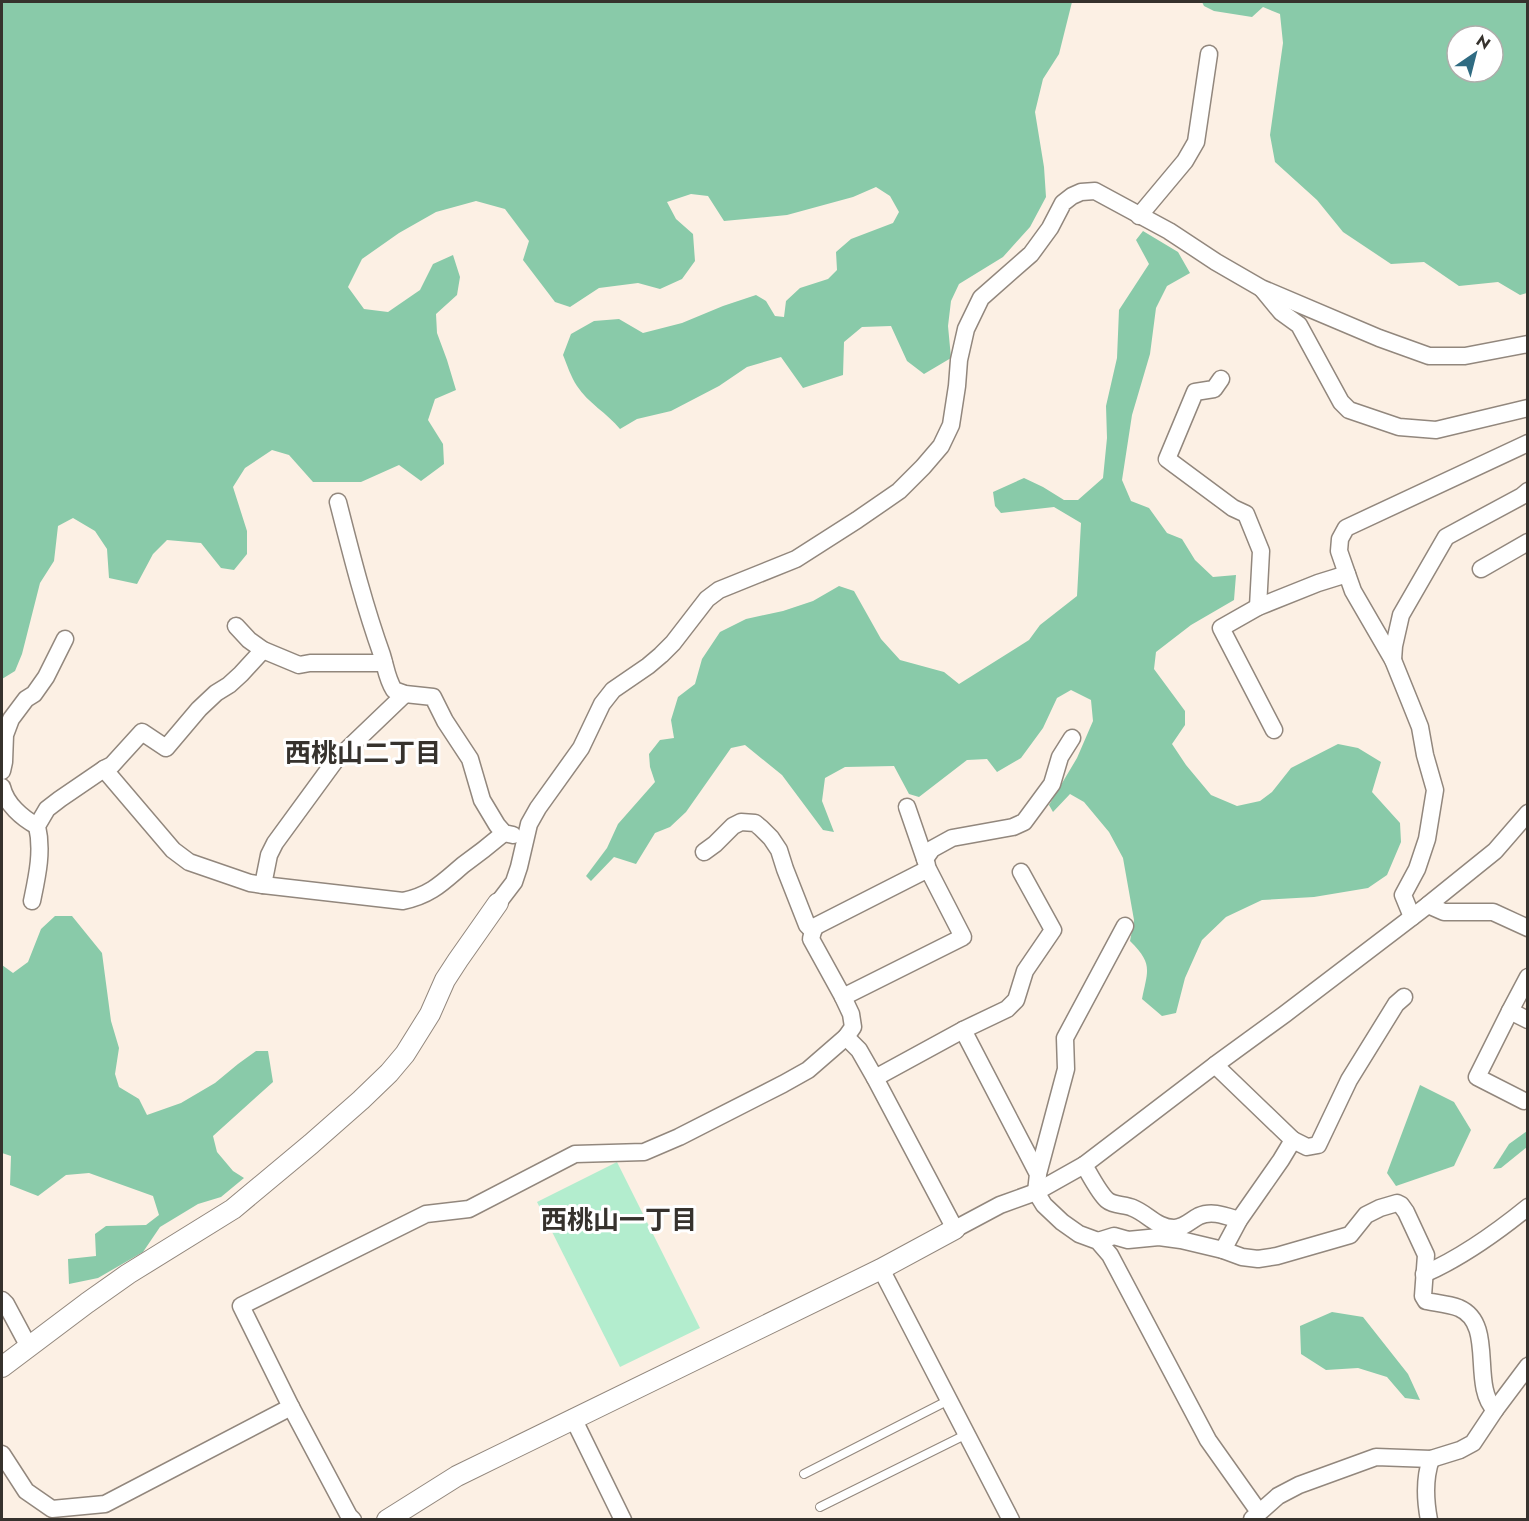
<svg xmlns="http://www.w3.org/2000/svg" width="1529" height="1521" font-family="Jost,'Noto Sans JP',sans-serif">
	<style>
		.green { fill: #b3edce }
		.forest { fill: #89caa9; fill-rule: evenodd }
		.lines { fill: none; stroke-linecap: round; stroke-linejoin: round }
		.service-casing { stroke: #92877d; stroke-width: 10 }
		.minor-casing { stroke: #92877d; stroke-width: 19 }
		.tertiary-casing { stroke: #92877d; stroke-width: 22 }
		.service { stroke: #fff; stroke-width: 8 }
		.minor { stroke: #fff; stroke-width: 16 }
		.tertiary { stroke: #fff; stroke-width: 20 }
		.labels { text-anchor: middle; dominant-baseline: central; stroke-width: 6; stroke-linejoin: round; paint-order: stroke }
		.neighbourhood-label { font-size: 26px; font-weight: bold; fill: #36322d; stroke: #fff }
	</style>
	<rect width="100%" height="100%" fill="#fcf0e4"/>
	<path class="green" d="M617,1162L700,1328L620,1367L537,1202Z"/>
	<g class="forest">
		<path d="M2,2H1072L1059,54L1043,79L1035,112L1044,167L1046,197L1030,227L1003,257L959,284L951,301L948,326L951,358L924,374L907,361L891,326L862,327L844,342L843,375L803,388L781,357L747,367L719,386L671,411L637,419L620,429C607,413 588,403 577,386C571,377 567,365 563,355L571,334L594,321L619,319L643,333L682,323L723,306L756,295L766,301L775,316L784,317L786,301L800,288L828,279L837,270L836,252L851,239L893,223L899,212L890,196L876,187L853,197L787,215L724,221L708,196L691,194L667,202L676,219L693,234L695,261L682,279L660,289L638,283L599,288L570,307L555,302L523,260L529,241L505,209L476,201L436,212L399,233L362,259L348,287L364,309L388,312L420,290L433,264L453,255L460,277L457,295L436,314L437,333L447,360L456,390L435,399L428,420L443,444L444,464L421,481L399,465L361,482H313L289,455L272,450L245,468L233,487L247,531V554L234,570L221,568L201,543L167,540L153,554L137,584L109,578L107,549L95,531L73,518L58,526L54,561L40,583L22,654L15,671L2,679Z"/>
		<path d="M1202,2H1527V293L1520,295L1498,282L1459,286L1424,262L1391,264L1343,232L1317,200L1275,162L1270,135L1283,43L1280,14L1263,7L1252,17L1214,11L1204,6ZM1457,36H1493V72H1457Z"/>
		<path d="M1143,231L1178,252L1190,273L1167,286L1156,308L1150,354L1132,415L1122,480L1131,501L1149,508L1167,533L1182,539L1195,560L1213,577L1236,575L1234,600L1191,625L1156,652L1154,669L1185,711V725L1172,744L1186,765L1211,795L1237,806L1260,801L1272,792L1291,768L1338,744L1358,748L1381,762L1372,792L1400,823L1401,842L1387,875L1368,888L1314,897L1262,900L1226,917L1202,940L1185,978L1176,1013L1162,1016L1142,999C1148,969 1153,964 1130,941L1134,920L1123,858L1109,832L1084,802L1070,794L1053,812L1049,805L1077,758L1093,721L1091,700L1071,690L1057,698L1043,728L1021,758L997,772L987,759L967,760L919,797L909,794L894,766L845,767L825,778L822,801L834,832L823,830L782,775L745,745L731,748L686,812L670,827L655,833L636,864L614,857L591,881L586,876L607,848L618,824L655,782L650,767L649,754L660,740L674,738L671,720L678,697L695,684L702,659L720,632L746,619L783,611L813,601L839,586L854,591L881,639L900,660L944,672L959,684L1029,640L1040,625L1077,596L1081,523L1054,507L1001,513L995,506L993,492L1024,478L1043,487L1064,500H1078L1103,478L1107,438L1106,406L1117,358L1119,310L1149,264L1136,240Z"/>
		<path d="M55,916H72L102,953L111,1021L119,1048L115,1074L119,1087L139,1099L147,1115L181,1103L215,1083L238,1064L256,1051H268L273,1082L213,1136L217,1152L233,1171L244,1178L221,1197L198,1204L160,1227L143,1252L98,1278L69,1284L68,1259L96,1256L95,1234L106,1226L146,1225L159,1215L153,1196L89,1173L66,1175L38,1196L10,1185L11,1156L2,1153V965L13,973L28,962L41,929Z"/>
		<path d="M1420,1085L1454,1102L1471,1130L1454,1166L1396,1186L1387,1173Z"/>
		<path d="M1527,1131V1147L1501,1168L1493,1169L1509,1144Z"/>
		<path d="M1332,1312L1363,1317L1408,1374L1420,1400L1405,1398L1387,1377L1358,1368L1326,1370L1301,1354L1300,1326Z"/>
	</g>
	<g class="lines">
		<defs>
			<g id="service">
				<path d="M804,1474L949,1400"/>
				<path d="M820,1507L967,1434"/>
			</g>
			<g id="minor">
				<path d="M1139,216L1185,161L1196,142L1209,54"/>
				<path d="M1262,289L1281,312L1299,325L1341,402L1349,410L1399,427L1436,430L1528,408"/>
				<path d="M1221,379L1214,389L1195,392L1167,459L1233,508L1246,514L1261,551L1258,607"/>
				<path d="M338,502C351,553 364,605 382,655C386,668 387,679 394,690L405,694L433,697L445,721L470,759L482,800L497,825L504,833L513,835"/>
				<path d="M1481,569L1528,542"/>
				<path d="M236,626L249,640L263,650L299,665L310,663H384"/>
				<path d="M1393,660L1394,646L1401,615L1446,537L1522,496L1528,491"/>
				<path d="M1274,730L1221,628L1258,607L1318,583L1347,574"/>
				<path d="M104,769L173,850L189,862L250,883L263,885L403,901C431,895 442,883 463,865C477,855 491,844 504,833"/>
				<path d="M2,771L4,762L5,735L11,719L26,699L34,694L46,677L65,639"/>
				<path d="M2,787C6,804 22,818 37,826"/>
				<path d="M907,807L927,865"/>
				<path d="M704,852L715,844L733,826L741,822L755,823L761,828L771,838L779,850L785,869L807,925L813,931"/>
				<path d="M925,859L932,849L952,838L1013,827L1024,822L1052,784L1060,757L1072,738"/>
				<path d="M928,869L963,937L843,997L811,939L813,931L816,926Z"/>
				<path d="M263,885L269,855L275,843L335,761L405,694"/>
				<path d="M32,901C37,877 43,851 37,826L47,809L60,799L104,769L112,765L142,732L166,748L199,709L216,693L229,685L241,674L263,650"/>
				<path d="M498,903L514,882L519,867L529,824L538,808L581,748L602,704L613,690L648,666L661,655L673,643L707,599L719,590L796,559L857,520L899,491L923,467L941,446L951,425L957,386L959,360L966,329L981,298L1031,254L1050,228L1063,203L1072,196L1081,192L1095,191L1169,231L1216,262L1261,288L1379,338L1429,356H1465L1528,344"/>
				<path d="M1428,905L1444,912H1493L1528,928"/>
				<path d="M1412,917L1403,895L1417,869L1427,839L1435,790L1425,755L1420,727L1410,702L1393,660L1353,591L1347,574L1339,551L1340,539L1346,528L1528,443"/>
				<path d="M1528,977L1510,1011L1528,1020"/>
				<path d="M843,997L851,1014L853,1027L846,1037L859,1050L875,1078L955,1229L1000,1205L1036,1192L1084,1165L1215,1065L1285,1014L1428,905L1495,851L1528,813"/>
				<path d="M1510,1011L1477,1077L1524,1101"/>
				<path d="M963,1030L1038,1174L1036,1192L1044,1205L1062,1222L1079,1234L1098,1241L1110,1255L1208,1440L1259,1512"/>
				<path d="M1215,1065L1293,1140L1281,1160L1239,1220L1223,1250"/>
				<path d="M875,1078L963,1030L1007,1009L1016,1000L1025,971L1053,930L1021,872"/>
				<path d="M1293,1140L1307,1147L1318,1145L1349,1080L1396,1004L1404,997"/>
				<path d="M1084,1165C1090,1175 1099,1193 1107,1200C1114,1206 1125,1204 1133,1208C1148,1214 1157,1228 1174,1228C1184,1228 1191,1220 1199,1216C1212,1210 1226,1216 1239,1220"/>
				<path d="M1038,1174L1066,1069L1065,1038L1125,926"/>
				<path d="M1098,1241L1114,1236L1128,1240L1159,1237L1181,1240L1223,1250L1242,1257L1258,1259L1277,1256L1350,1235L1366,1215L1380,1208L1397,1203L1401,1205L1406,1212L1426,1255L1423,1296L1426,1301C1436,1303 1449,1304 1459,1308C1496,1324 1470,1385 1495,1410"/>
				<path d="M881,1269L1011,1520"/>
				<path d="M1424,1274C1461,1258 1496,1233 1528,1207"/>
				<path d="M2,1300L6,1304L29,1347"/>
				<path d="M573,1418L623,1520"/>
				<path d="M2,1454L26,1491L52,1509L105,1504L291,1407"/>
				<path d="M1252,1519L1278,1496L1299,1485L1376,1457L1431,1459L1460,1450L1473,1443L1495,1410L1528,1366"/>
				<path d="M353,1520L349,1516L291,1407L241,1306L426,1214L469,1209L575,1154L644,1152L679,1137L783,1084L808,1070L846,1037"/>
				<path d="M1429,1520C1425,1499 1424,1479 1431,1459"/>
			</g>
			<g id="tertiary">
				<path d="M2,1367L87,1303L128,1274L233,1209L311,1144L361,1100L389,1073L405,1054L430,1014L445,980L458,960L498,903"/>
				<path d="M387,1520L457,1476L881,1269L955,1229"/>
			</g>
		</defs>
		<use href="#service" class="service-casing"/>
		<use href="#minor" class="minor-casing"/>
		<use href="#tertiary" class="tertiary-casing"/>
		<use href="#service" class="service"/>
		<use href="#minor" class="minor"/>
		<use href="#tertiary" class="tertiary"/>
	</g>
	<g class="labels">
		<g class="neighbourhood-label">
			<text x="363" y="753">西桃山二丁目</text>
			<text x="619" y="1220">西桃山一丁目</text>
		</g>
	</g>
	<rect width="1529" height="1521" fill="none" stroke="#36322d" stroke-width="6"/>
	<g transform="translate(1475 54) rotate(35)"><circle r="28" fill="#ffffff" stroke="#afadab" stroke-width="1.5"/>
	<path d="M0-4.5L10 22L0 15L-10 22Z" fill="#2f6b82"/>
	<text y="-9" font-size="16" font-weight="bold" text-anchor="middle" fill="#36322d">N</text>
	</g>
</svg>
